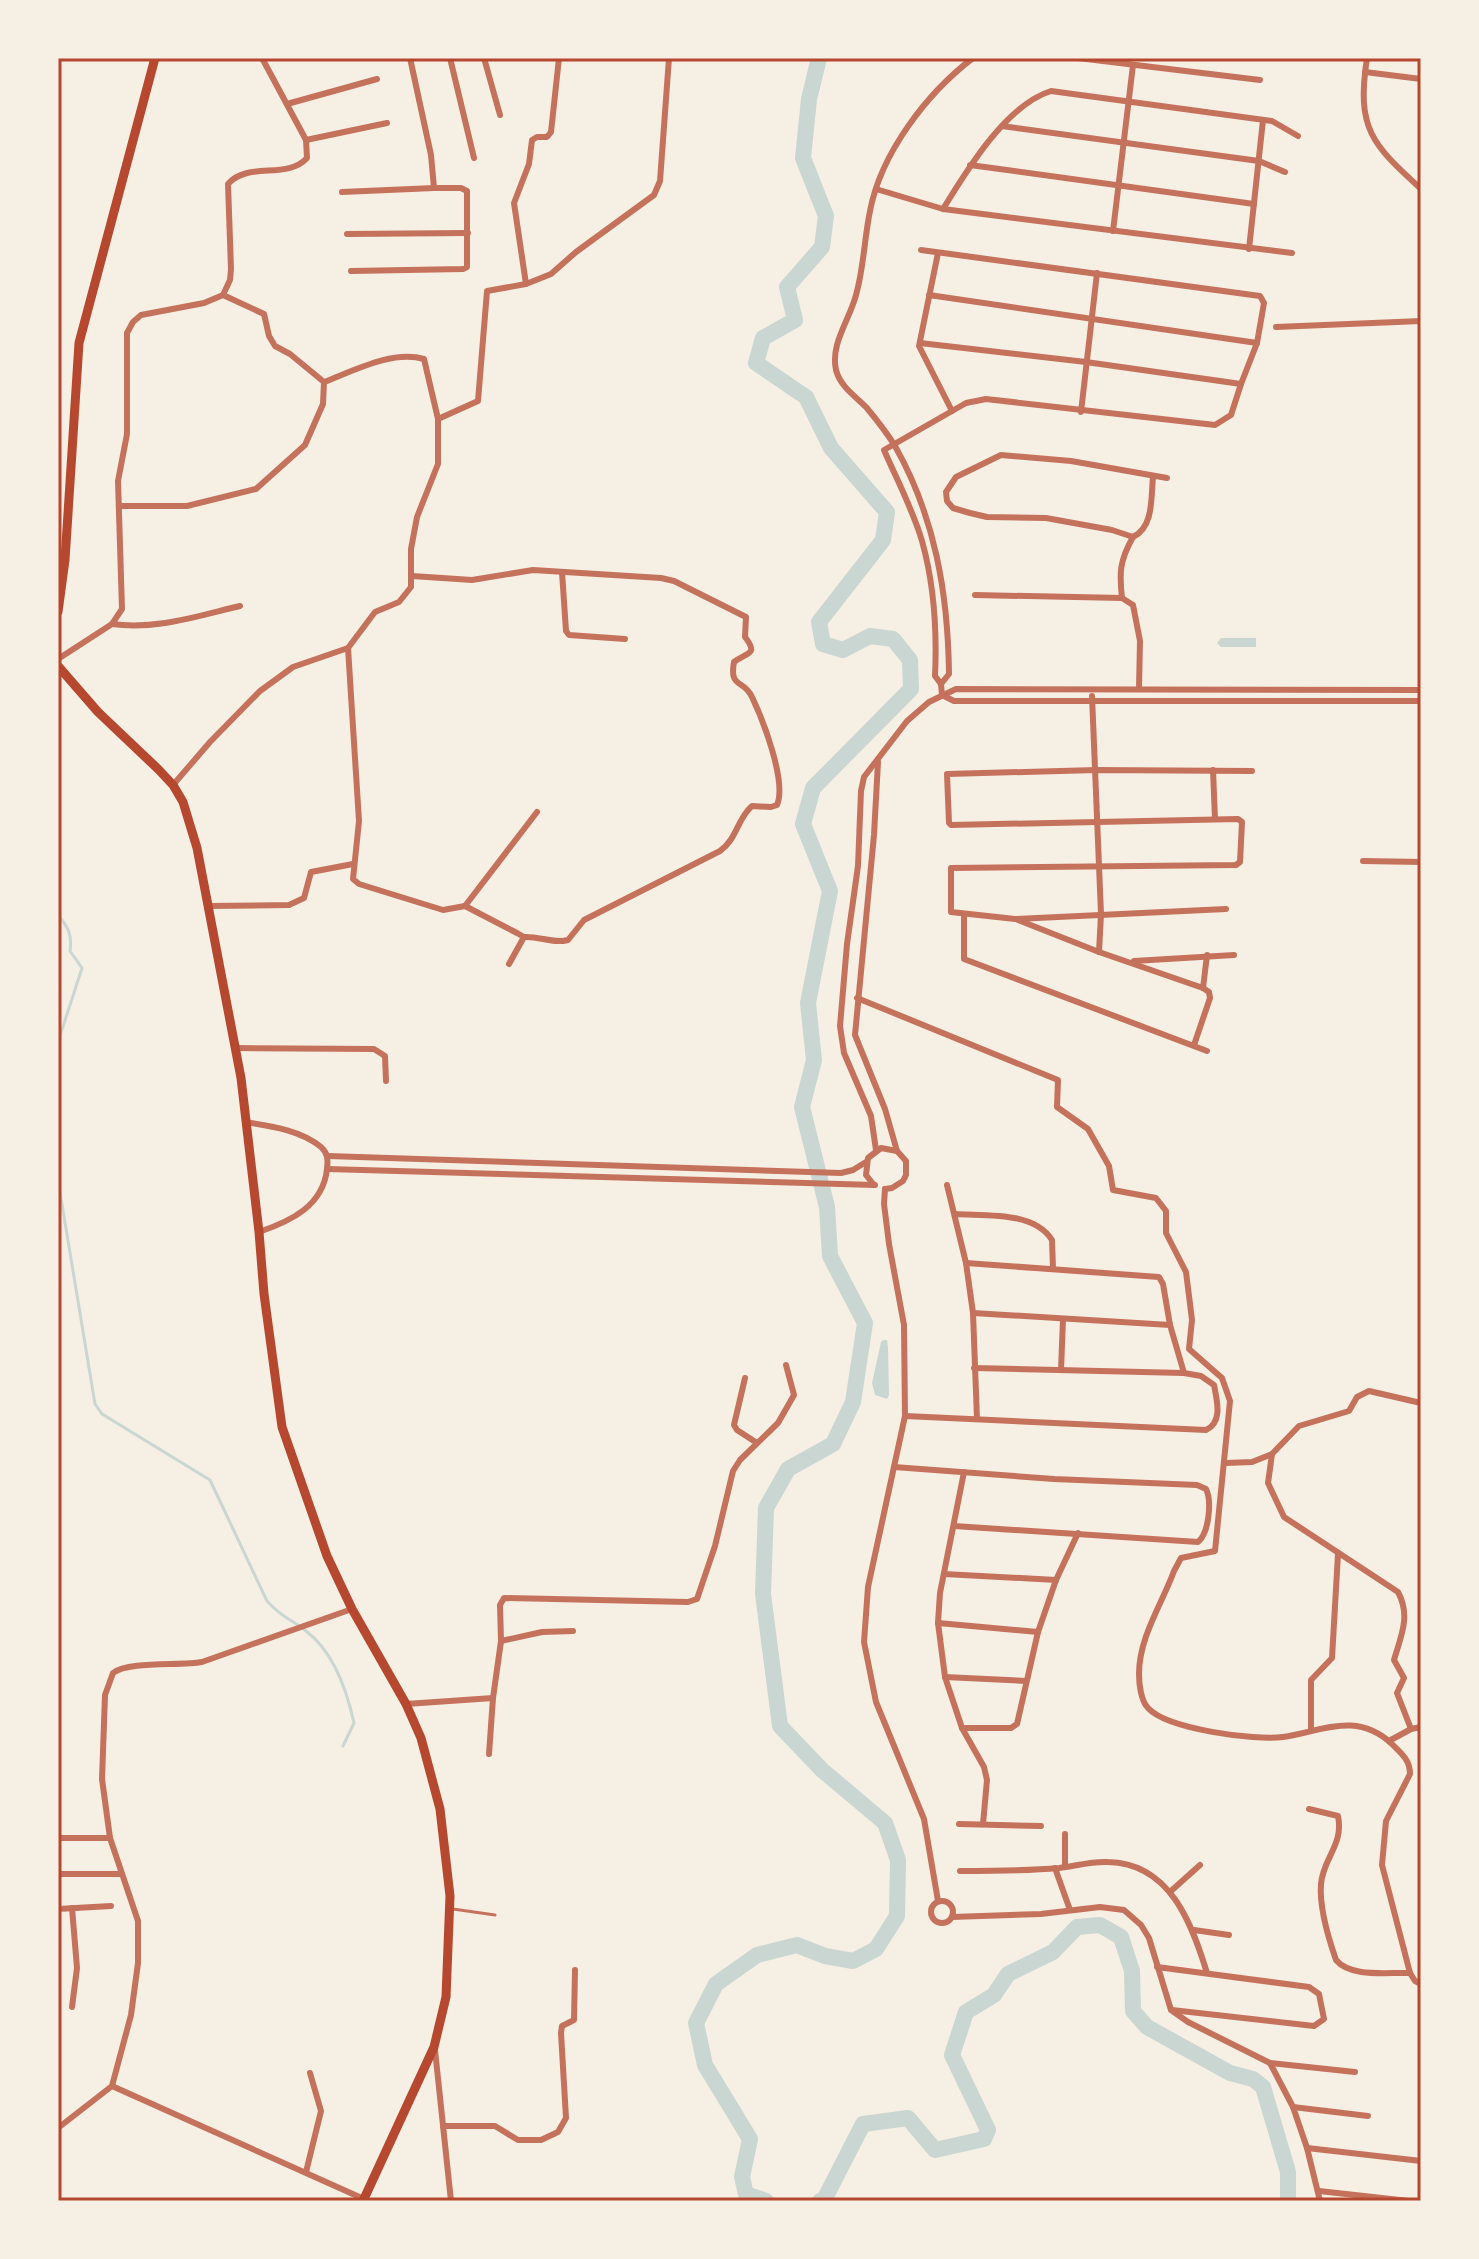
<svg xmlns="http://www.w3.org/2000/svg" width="1479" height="2259" font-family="Lato,sans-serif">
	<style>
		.water { fill: #c9d6d2 }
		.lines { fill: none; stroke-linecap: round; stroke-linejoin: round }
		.stream { stroke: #c9d6d2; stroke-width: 3 }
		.river { stroke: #c9d6d2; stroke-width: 16 }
		.service { stroke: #c5725c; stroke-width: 3 }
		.minor { stroke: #c5725c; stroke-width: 6 }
		.primary { stroke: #b5482f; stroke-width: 9 }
		.neatline { fill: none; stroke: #b5482f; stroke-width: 3 }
	</style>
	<rect width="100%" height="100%" fill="#f6efe4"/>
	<g class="water">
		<path d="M1221,638H1256V647H1221L1217,643Z"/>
		<path d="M883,1340H887L888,1347L889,1395L887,1399L875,1395L872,1383L881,1342Z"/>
	</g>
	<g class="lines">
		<g class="stream">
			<path d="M58,915C69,928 72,935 70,951L82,968L58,1042"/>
			<path d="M58,1180L95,1404L102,1414L210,1480L267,1601C283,1619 290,1618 306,1631C334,1652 347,1691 354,1723L343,1746"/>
		</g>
		<g class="river">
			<path d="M766,2201L746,2194L742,2177L750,2139L705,2065L696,2023L716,1984L757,1955L797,1945L825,1956L853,1961L876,1949L897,1916L898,1860L885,1823L822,1770L780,1726L763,1594L766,1508L788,1469L833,1444L853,1402L865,1323L830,1256L827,1207L802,1107L814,1060L808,1003L830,891L803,824L813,788L911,689L910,660L893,639L870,636L843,650L823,644L819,622L883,540L887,512L831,448L806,397L756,363L763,338L795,320L787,287L822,247L826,216L803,158L809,99L819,58"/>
			<path d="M820,2201L824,2200L863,2124L908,2118L935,2150L984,2139L988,2130L952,2055L966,2012L994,1995L1008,1974L1053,1952L1077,1927L1100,1925L1121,1937L1132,1971L1133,2011L1147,2027L1230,2073L1253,2079L1263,2087L1288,2172V2201"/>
		</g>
		<path class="service" d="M453,1909L495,1915"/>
		<g class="minor">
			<path d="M450,58L474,158"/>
			<path d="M484,58L500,115"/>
			<path d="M1078,58L1260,80"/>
			<path d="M1367,58C1356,129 1372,144 1421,189"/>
			<path d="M1365,72L1421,79"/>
			<path d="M287,104L377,79"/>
			<path d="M1002,126L1259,161L1285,172"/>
			<path d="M306,140L387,123"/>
			<path d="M970,165L1254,204"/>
			<path d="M876,189L943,209L1292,253"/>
			<path d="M342,192L434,188"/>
			<path d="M943,209C967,170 1006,105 1051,91L1272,121L1298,136"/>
			<path d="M1113,231L1133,65"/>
			<path d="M347,234L468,233"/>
			<path d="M1249,249L1263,120"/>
			<path d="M921,250L1260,296L1264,303L1257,343L1241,384"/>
			<path d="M938,253L919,346L952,411"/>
			<path d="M351,271L463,269L467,267V191L461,188H434L431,155L410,58"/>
			<path d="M526,284L514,203L529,164L532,140L537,137H547L551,132L559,58"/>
			<path d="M929,295L1257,343"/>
			<path d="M1276,327L1421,321"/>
			<path d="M920,343L1086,362L1241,384L1231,415L1215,425L986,399L966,403L884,450C897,480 913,510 922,541C934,584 937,633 935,676L941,684L942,695"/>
			<path d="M1081,412L1097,273"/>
			<path d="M438,419L478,401L487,291L526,284L551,274L576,252L654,195L660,181L669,58"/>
			<path d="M1153,476C1151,497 1154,527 1133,537L1112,530L1046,518L987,517L970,513L953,508L947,501L946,492L956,477L1001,455L1071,461L1167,478"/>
			<path d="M120,506H187L256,489L305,445L323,404L324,382"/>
			<path d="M562,572L566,631L569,635L625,639"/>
			<path d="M412,576L472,580L533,570L661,578L674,581L746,617L745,637C759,655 747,652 734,662C729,689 744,679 752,697C763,720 787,782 777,805L771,807L752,806C737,819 737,839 720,851L584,920L568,940C552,944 540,936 524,937"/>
			<path d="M975,595L1122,598C1119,572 1120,560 1133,537"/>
			<path d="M1122,598L1133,605L1140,641L1139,688"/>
			<path d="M112,624C156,630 197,616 240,606"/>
			<path d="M348,648L359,821L353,879L359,884L443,910L465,906L517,933L524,937L509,964"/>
			<path d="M58,659L112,624L122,609L118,481L127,434V333L133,322L141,315L204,303L223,295L230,280L231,269L228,184C248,161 287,180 307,158L306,140L262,58"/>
			<path d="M941,684L949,674C948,593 935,517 895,446C887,433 876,419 866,407C855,396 840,386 836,370C830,344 850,319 856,295C864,267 864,240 870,211C881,153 927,93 973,58"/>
			<path d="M942,695L954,701H1421"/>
			<path d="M1092,696L1101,914L1099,952"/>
			<path d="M878,762L874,835L855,1035L885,1109L897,1151L906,1161V1175L903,1181L892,1188L885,1189"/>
			<path d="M1213,770L1215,819"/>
			<path d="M173,785L210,742L260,691L293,667L348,648L375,612L399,602L411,587V549L417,517L438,464V419L424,359C392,350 353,371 324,382L290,354L275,346L269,336L264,314L223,295"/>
			<path d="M1363,861L1421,862"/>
			<path d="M209,906L289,905L304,898L311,872L353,864"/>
			<path d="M465,906L537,812"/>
			<path d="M1226,909L1015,919L951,912V868L1236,865L1240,862L1242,822L1238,819L951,825L949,823L947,774L1096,770L1252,771"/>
			<path d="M964,914V959L1207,1051"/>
			<path d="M1018,920L1099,952L1203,988L1209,992L1210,998L1194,1045"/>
			<path d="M1134,961L1234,955"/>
			<path d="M1203,988L1207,955"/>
			<path d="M857,998L1058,1080L1057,1107L1088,1129L1109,1166L1113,1190L1156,1198L1166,1211V1233L1186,1272L1192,1320L1189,1349L1222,1378L1230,1401L1215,1551L1181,1558L1174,1571C1162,1604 1139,1637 1139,1674C1139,1684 1141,1701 1148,1708C1167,1729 1255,1741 1283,1737C1323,1731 1356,1711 1392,1744C1402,1754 1410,1760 1410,1774L1386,1821L1382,1865L1410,1973L1415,1981L1421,1984"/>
			<path d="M236,1048L374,1049L385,1056L386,1081"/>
			<path d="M245,1122C270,1126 301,1130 321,1147C328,1153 328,1160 327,1169C323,1206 291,1221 259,1232"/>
			<path d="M876,1150L871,1116L844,1053L840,1026L847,944L858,866L861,791L864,777L907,721L929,702L956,689L1421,690"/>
			<path d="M328,1156L841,1173L853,1170L866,1162"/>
			<path d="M327,1169L875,1185"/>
			<path d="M874,1185L866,1175L868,1158L881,1148L897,1151"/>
			<path d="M947,1185L966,1263L973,1313L977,1419"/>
			<path d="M885,1189L884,1204L889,1244L904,1325L905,1416L868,1587L864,1642L876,1702L924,1819L938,1901"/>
			<path d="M955,1214C986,1216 1034,1211 1052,1240L1053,1268"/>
			<path d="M966,1263L1159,1277L1163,1284L1170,1325L1184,1373"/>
			<path d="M973,1313L1170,1325"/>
			<path d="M1061,1370L1063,1319"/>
			<path d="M745,1378L734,1425L737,1430L757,1443"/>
			<path d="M905,1416L1206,1430C1223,1422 1217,1401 1214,1385L1201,1376L1184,1373L974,1368"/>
			<path d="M1272,1454L1268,1483L1284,1517L1398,1592C1411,1616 1401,1636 1394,1660L1404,1678L1397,1693L1411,1729"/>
			<path d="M1226,1463L1252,1462L1272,1454L1299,1426L1349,1411L1357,1397L1369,1391L1421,1403"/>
			<path d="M894,1467L1054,1479L1197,1485L1206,1489C1212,1501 1209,1533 1198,1542L954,1526"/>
			<path d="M964,1472L940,1593L938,1623L945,1677L962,1728L984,1767L987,1780L983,1824"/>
			<path d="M944,1574L1056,1580"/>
			<path d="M938,1623L1038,1632"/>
			<path d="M501,1641L542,1632L573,1631"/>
			<path d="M945,1677L1026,1681"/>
			<path d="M406,1704L493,1698L501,1641L500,1605L504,1598L688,1602L697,1599L715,1546L733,1471L740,1460L778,1423L794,1395L786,1365"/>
			<path d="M962,1728H1011L1017,1724L1038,1632L1056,1580L1078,1533"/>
			<path d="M1311,1729V1680L1332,1658L1338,1554"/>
			<path d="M1389,1741L1411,1729L1421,1727"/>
			<path d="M489,1754L493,1698"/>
			<path d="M1309,1809L1338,1816C1344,1845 1323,1858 1321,1884C1319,1908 1328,1937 1336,1960C1351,1978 1388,1972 1410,1973"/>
			<path d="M959,1824L1041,1826"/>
			<path d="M1065,1834V1867"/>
			<path d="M58,1838H110"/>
			<path d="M1055,1868L1070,1910"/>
			<path d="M960,1871C993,1871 1026,1871 1059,1868C1076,1866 1091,1861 1108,1862C1170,1863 1192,1924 1207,1973"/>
			<path d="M58,1874H122"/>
			<path d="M1171,1891L1200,1865"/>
			<circle cx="942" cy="1912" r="11"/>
			<path d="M58,1909L111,1906"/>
			<path d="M952,1917L1041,1914L1100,1907L1124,1910L1141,1925L1149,1938L1171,2010L1188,2022L1270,2063L1293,2107L1307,2148L1320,2201"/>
			<path d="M1194,1930L1229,1935"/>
			<path d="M1157,1967L1309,1987L1319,1994L1324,2019L1314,2026L1172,2010"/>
			<path d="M72,2007L77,1968L72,1908"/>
			<path d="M435,2050L451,2201"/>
			<path d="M1270,2063L1355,2072"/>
			<path d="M112,2086L364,2199"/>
			<path d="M1293,2107L1368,2116"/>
			<path d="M443,2126H495L518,2140H541L558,2132L566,2118L561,2033L562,2026L574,2020L575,1970"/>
			<path d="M58,2128L112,2086L131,2015L138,1963V1921L110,1838L102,1779L105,1695L113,1673C128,1661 180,1666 202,1662L352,1609"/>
			<path d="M1307,2148L1421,2161"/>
			<path d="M306,2172L321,2111L310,2073"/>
			<path d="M1319,2191L1409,2201"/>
		</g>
		<g class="primary">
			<path d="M58,612L65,560L79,343L155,58"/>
			<path d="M58,666L98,712L158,769L173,785L183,802L197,848L241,1078L259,1232L264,1294L282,1427L327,1556L352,1609L406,1704L421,1738L440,1809L450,1896L446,1997L434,2047L363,2201"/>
		</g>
	</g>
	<rect width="1479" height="2259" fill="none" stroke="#f6efe4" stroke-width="120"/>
	<rect x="60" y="60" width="1359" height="2139" class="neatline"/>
</svg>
